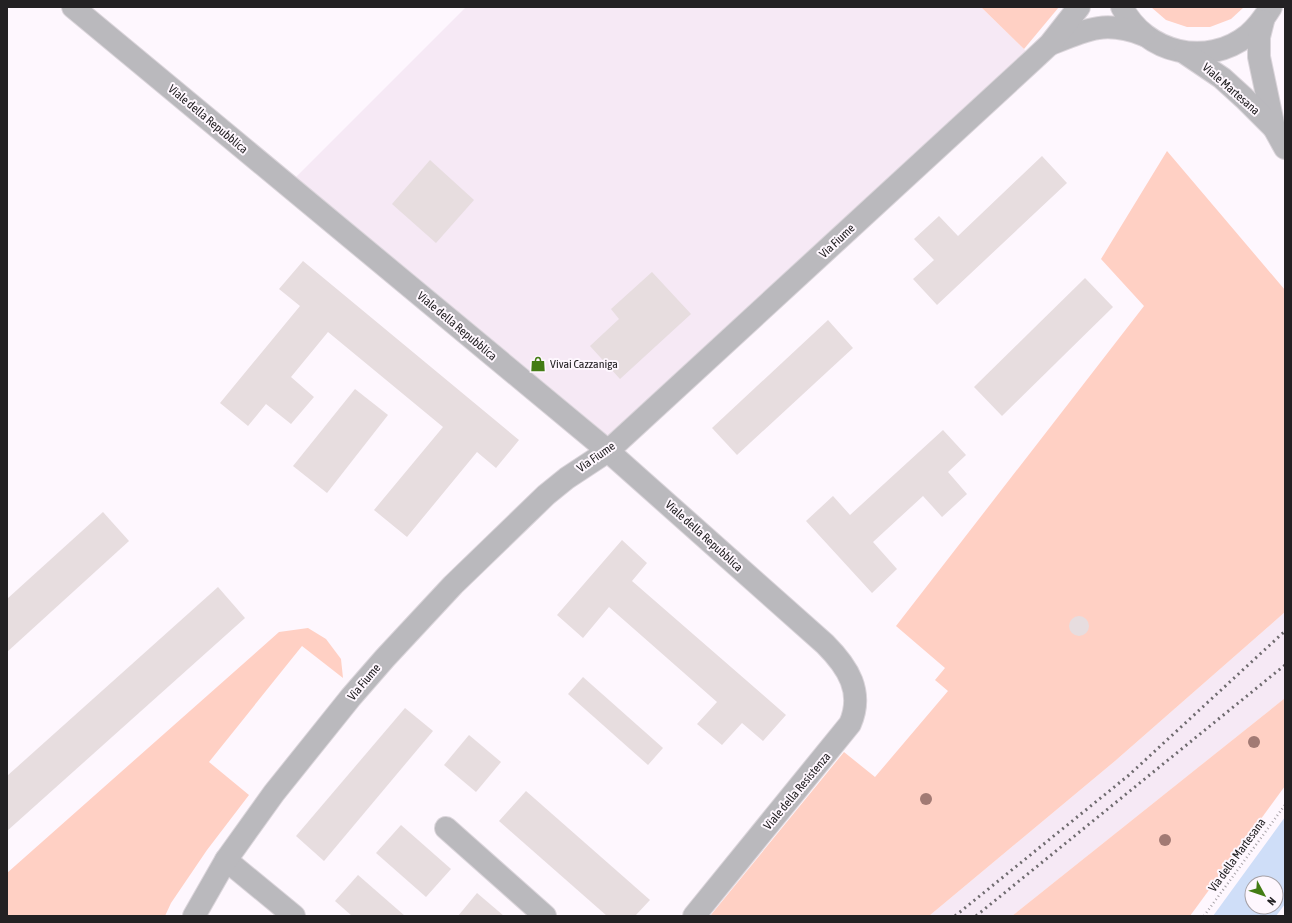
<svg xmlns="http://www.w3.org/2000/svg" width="1292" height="923" font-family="'Asap Condensed',sans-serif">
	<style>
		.built { fill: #f6e9f5 }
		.green { fill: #ffd0c4 }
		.water { fill: #cfdef8; fill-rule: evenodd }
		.building { fill: #e7dddf }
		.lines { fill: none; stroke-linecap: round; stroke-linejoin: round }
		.minor-casing { stroke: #dbd5db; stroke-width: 24 }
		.path { stroke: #a7a2a7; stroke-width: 2.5; stroke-dasharray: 1 3; stroke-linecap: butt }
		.minor { stroke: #bab9bd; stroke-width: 22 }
		.rail { stroke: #6e6a6e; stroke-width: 3; stroke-dasharray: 2 4; stroke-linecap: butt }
		.tree { fill: #a27a74 }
		.labels { text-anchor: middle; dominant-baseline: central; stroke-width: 4; stroke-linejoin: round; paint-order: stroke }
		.street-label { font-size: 12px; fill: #232123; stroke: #fef7fe }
		.poi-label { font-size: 12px; fill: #232123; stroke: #fef7fe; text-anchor: start }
	</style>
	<rect width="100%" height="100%" fill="#fef7fe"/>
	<g class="built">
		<path d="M466,7H981L1034,59L608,451L288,185Z"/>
		<path d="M1285,612V698L1012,916H929L1115,761Z"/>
	</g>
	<g class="green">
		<path d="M981,7H1059L1024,49Z"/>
		<path d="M1151,7H1244L1231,19L1210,27H1187L1166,20Z"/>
		<path d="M1167,151L1285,290V612L1115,761L929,916H710L844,752L875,777L948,691L935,680L945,668L896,626L1144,306L1101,259Z"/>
		<path d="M308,628L326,639L341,659L343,678L302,646L209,762L249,795L207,850L171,903L165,916H7V873L279,632Z"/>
		<path d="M1285,698V786L1190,916H1012Z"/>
	</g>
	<path class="water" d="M1285,817V904L1276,916H1213ZM1252,883H1276V907H1252Z"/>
	<g class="building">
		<path d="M1042,156L1067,183L937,305L913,279L934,260L914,239L939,216L958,236Z"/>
		<path d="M430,160L474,200L436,243L392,204Z"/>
		<path d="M303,261L519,440L496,468L477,452L407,537L374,510L443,427L328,332L291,377L314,397L291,424L266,404L248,426L220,403L300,306L279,289Z"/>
		<path d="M652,272L691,314L620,379L590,346L619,319L611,309Z"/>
		<path d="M1085,278L1113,307L1002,416L974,387Z"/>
		<path d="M828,320L853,348L737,455L712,428Z"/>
		<path d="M355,389L388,415L327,493L293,466Z"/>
		<path d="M943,430L966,455L948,472L967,494L942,517L923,496L873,542L897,569L872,593L806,521L833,496L850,515Z"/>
		<path d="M103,512L129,541L7,652V599Z"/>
		<path d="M622,540L647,563L632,581L786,715L763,741L742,723L722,745L697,724L717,702L609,607L583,638L557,615Z"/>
		<path d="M218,587L245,618L7,831V776Z"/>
		<circle cx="1079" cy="626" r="10"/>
		<path d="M583,677L663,748L648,765L568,694Z"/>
		<path d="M405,708L433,731L324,861L296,836Z"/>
		<path d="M469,735L501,762L476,792L444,765Z"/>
		<path d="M526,791L650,900L635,916H607L499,821Z"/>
		<path d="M401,825L451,869L426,897L376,853Z"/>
		<path d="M358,875L405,916H352L335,901Z"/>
		<path d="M477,893L504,916H458Z"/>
	</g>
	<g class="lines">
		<defs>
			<g id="minor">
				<path d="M73,7L608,451L825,644C848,667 864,692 850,724L694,916"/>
				<path d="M1122,7C1145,53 1207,68 1248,35C1258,27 1264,18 1271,7"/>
				<path d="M1263,21L1259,37V57L1274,128"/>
				<path d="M1051,44C1087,29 1106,20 1144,35"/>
				<path d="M1185,53L1222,78L1244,98L1274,128L1285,148"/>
				<path d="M446,828L545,916"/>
				<path d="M226,860L294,916"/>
				<path d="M194,916L226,860L274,793L351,697L385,658L453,585L546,495L567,478L608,451L1034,59L1050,44L1079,7"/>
			</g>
		</defs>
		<use href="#minor" class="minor-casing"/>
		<path class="path" d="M1204,916L1285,805"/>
		<use href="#minor" class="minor"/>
		<g class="rail">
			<path d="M955,916L1129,775L1285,631"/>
			<path d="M976,916L1285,665"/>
		</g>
	</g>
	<g class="tree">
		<circle cx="1254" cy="742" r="6"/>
		<circle cx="926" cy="799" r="6"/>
		<circle cx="1165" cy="840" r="6"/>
	</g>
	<defs>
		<symbol id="shop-bare" viewBox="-9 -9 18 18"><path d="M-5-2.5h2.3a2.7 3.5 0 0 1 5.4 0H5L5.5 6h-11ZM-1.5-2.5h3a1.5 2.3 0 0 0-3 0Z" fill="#437c14" stroke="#fef7fe" stroke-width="2.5" paint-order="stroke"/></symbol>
	</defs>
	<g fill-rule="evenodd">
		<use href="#shop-bare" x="527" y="353" width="22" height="22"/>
	</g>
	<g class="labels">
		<g class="street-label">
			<text transform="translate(1231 89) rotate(41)">Viale Martesana</text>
			<text transform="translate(208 119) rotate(40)">Viale della Repubblica</text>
			<text transform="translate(837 241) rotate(-43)">Via Fiume</text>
			<text transform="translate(457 326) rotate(40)">Viale della Repubblica</text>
			<text transform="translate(596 457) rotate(-35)">Via Fiume</text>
			<text transform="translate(704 536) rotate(42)">Viale della Repubblica</text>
			<text transform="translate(364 682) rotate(-50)">Via Fiume</text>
			<text transform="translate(797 791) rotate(-50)">Viale della Resistenza</text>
			<text transform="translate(1237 855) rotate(-54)">Via della Martesana</text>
		</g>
		<g class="poi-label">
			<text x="550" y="364">Vivai Cazzaniga</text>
		</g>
	</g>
	<rect width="1292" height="923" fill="none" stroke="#232123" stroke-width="16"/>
	<g transform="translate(1264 895) rotate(130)"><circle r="19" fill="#fef7fe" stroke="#a6a1a6"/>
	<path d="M0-3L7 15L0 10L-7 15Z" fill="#437c14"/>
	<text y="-6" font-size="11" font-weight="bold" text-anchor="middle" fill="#232123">N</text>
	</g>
</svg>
